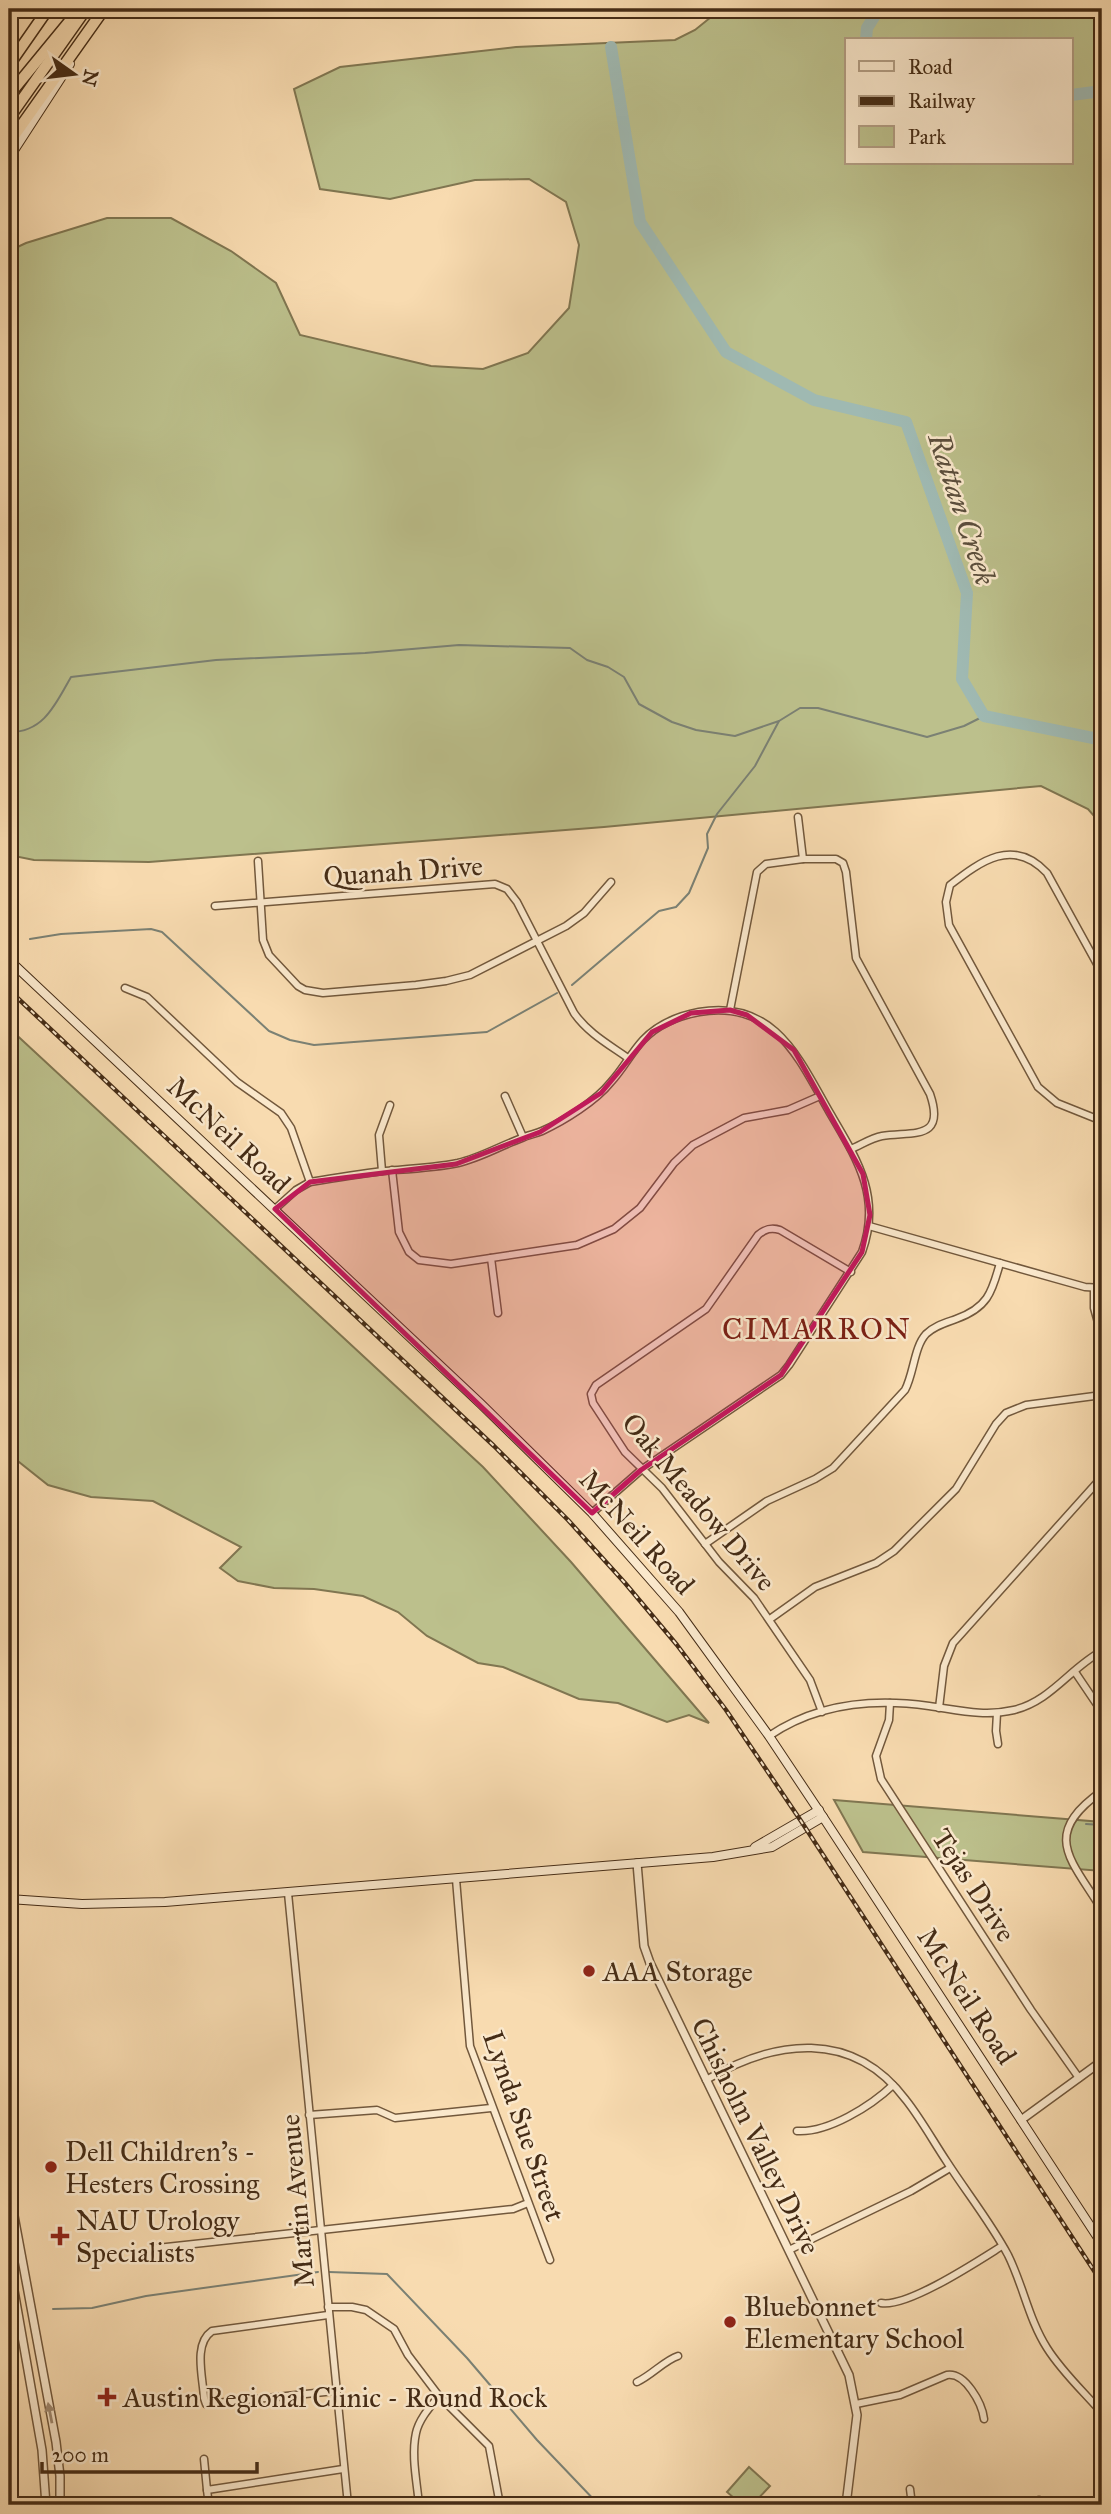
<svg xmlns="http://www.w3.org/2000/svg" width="1111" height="2514" font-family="'IM FELL Great Primer',serif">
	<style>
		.green { fill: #bcc08c; stroke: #807651; stroke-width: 2; fill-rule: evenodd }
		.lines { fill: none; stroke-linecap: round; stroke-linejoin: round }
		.stream { stroke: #7b8174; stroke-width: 2 }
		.river { stroke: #9fb9b2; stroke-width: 12 }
		.minor-casing { stroke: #72583c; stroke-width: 9 }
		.tertiary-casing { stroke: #72583c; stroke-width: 10 }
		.secondary-casing { stroke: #452c16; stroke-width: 10 }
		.motorway-casing { stroke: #452c16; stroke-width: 13 }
		.minor { stroke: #fae8cc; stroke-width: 6 }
		.tertiary { stroke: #fae8cc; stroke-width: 7 }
		.secondary { stroke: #fae8cc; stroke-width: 8 }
		.motorway { stroke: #f8dbb0; stroke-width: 10 }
		.rail-casing { stroke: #452c16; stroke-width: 4.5 }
		.rail { stroke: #fae8cc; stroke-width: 2; stroke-dasharray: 5; stroke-linecap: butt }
		.oneway { fill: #a08a71 }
		.marked { fill: #c2185b; fill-opacity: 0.2; stroke: #c2185b; stroke-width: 5; stroke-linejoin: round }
		.poi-dot { fill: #8f2418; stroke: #fae8cc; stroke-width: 2.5 }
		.labels { text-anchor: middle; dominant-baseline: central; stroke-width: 5; stroke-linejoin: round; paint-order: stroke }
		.street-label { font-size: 28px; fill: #452c16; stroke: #fae8cc }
		.poi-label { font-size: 28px; fill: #452c16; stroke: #fae8cc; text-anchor: start }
		.water-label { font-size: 30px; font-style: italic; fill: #5c4f3d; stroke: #fae8cc }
		.neighbourhood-label { font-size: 30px; letter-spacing: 2px; fill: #7a1f14; stroke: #fae8cc }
	</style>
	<rect width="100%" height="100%" fill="#f8dbb0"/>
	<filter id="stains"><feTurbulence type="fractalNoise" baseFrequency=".00286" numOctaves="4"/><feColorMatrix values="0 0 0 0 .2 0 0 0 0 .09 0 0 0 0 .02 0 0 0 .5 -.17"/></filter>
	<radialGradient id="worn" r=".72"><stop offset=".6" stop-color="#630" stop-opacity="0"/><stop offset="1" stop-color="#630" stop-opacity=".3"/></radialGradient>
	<g class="green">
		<path d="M721,9H1102V825L1088,809L1041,786L604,827L149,862L34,860L9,855V251L26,243L107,218H171L231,251L276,283L300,335L431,366L483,369L528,353L569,308L579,245L566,202L529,179L475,180L390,199L320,189L294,89L340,67L516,47L675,40L695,30ZM847,40H1071V163H847Z"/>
		<path d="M9,1028L483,1467L571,1562L709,1723L689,1715L667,1722L618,1703L579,1699L503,1667L478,1663L427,1636L398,1612L363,1596L314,1589L274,1588L238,1581L220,1568L241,1547L153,1501L91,1497L48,1485L9,1454Z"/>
		<path d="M834,1800L1102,1822V1871L863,1852Z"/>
		<path d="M749,2467L770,2486L752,2505H742L727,2492Z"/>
	</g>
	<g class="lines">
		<g class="stream">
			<path d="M9,732C44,733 56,703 71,677L216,660L365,653L459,645L570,648L587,660L608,667L624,677L639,704L672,722L696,730L735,736L779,721L800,708H818L927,737L964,726L984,716"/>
			<path d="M30,939L61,934L151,929L162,932L269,1031L290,1040L314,1045L487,1032L557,993"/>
			<path d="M572,985L659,911L676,907L689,893L708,848L707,834L717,814L755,766L779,721"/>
			<path d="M1086,1824L1102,1825"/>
			<path d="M329,2272L387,2274L467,2358L537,2440L599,2505"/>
			<path d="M53,2309L92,2308L146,2296L318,2272"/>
		</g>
		<g class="river">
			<path d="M866,40L867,28L879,9"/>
			<path d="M611,47L640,222L726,352L814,400L906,422L967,593L962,679L984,716L1098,739L1102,747"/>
			<path d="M1071,95L1102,91"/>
		</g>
		<defs>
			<g id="minor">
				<path d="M798,817L803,859"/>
				<path d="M258,861L263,940L269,955L298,986L305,990L323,993L416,985L446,981L470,975L566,926L584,913L611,882"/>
				<path d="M215,906L495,884L507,889L517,902L574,1013C588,1033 608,1044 628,1058"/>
				<path d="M1102,973L1047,873C1013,837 981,861 950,885L946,902L949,925L1038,1087L1057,1103L1102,1121"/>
				<path d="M125,988L147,997L237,1082L281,1113L291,1128L310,1182"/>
				<path d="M730,1010L757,872L766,864L803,859H836L843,863L846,872L856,958L930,1094C946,1141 913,1131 882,1136C871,1138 861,1145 851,1149"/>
				<path d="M505,1096L523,1137"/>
				<path d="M392,1170L399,1232L409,1252L419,1260L451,1264L577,1245L614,1229L640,1208L674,1163L693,1145L744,1118L788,1110L820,1096"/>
				<path d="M382,1171L379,1135L390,1105"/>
				<path d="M275,1209L296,1190L310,1182C334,1178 359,1174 383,1171C408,1169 433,1168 458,1163C480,1158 500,1146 522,1138C528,1135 535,1134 542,1131C564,1121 596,1101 611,1082C623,1069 631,1053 643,1040C658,1024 678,1016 699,1012C775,999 799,1059 830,1113C857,1159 882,1197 862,1252L789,1365L781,1375L641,1470L592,1513"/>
				<path d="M869,1226L1085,1287L1102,1288"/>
				<path d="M491,1258L498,1313"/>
				<path d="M1094,1288V1308L1102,1337"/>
				<path d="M705,1544L767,1501L815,1479L833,1468L905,1390C914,1373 914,1347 926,1334C934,1326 945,1323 956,1319C987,1308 992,1293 1000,1263"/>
				<path d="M770,1619L815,1587L876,1563L894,1551L956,1489L996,1424L1006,1413L1026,1405L1102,1395"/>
				<path d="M1075,1672L1102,1712"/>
				<path d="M890,1703L889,1720L876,1756L881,1779L1031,2010L1079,2078"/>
				<path d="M939,1708L944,1666L953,1643L1102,1477"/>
				<path d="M822,1712L810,1680L754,1598L719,1562L662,1488L625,1452L593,1403L591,1394L596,1385L706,1309L758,1235C765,1229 771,1227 780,1230L851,1272"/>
				<path d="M997,1713L996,1731L998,1744"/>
				<path d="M769,1736C816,1704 873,1698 929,1706C958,1710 984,1717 1014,1710C1051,1701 1070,1668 1102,1651"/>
				<path d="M1102,1791C1040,1835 1071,1859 1102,1910"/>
				<path d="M456,1879L470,2046L550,2260"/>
				<path d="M288,1893L348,2505"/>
				<path d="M706,2080C774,2040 852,2028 906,2100C921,2119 933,2141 947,2162C967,2193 991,2223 1008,2255C1023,2285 1029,2320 1047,2348C1062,2372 1084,2392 1102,2413"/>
				<path d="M309,2115L377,2110L395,2118L491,2108"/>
				<path d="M797,2131C828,2133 871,2106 893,2085"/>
				<path d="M157,2248L513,2209L528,2203"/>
				<path d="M789,2250L911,2191L950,2168"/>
				<path d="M881,2303C907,2308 978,2261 1002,2246"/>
				<path d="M328,2307H352L366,2310L394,2329L408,2355L439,2396L489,2446L500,2505"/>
				<path d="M328,2315L212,2331C193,2344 203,2377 204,2398L206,2404L335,2391"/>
				<path d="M637,2382C652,2375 665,2360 678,2356"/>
				<path d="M856,2404L900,2395L947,2375C965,2372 982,2403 984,2419"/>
				<path d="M204,2459L207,2490L343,2469"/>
				<path d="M910,2489L912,2505"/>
				<path d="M207,2490L209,2505"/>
				<path d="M419,2505C417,2482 411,2456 416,2433C419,2419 430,2407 439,2396"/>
				<path d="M1034,2505L1039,2500"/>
			</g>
			<g id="tertiary">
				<path d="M637,1863L644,1946L650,1963L849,2375L857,2415L846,2505"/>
				<path d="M1021,2120L1102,2061"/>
				<path d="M9,2189L56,2442L60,2476V2505"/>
				<path d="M9,2262L42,2450L46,2505"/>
			</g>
			<g id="secondary">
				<path d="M9,158L70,64"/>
				<path d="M9,960L481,1404L592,1513L679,1612L769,1736L823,1817L1102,2244"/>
				<path d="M755,1847L819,1810"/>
				<path d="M9,1899L82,1904L165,1902L713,1857L772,1847L823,1817"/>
			</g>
			<g id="motorway">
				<path d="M9,65L48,9"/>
				<path d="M9,95L69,22"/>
				<path d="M9,118L86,9"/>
				<path d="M9,143L104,9"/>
			</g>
		</defs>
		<use href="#minor" class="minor-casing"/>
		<use href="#tertiary" class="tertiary-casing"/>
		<use href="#secondary" class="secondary-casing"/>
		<use href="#motorway" class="motorway-casing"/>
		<use href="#minor" class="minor"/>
		<use href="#tertiary" class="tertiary"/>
		<use href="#secondary" class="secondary"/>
		<use href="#motorway" class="motorway"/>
		<defs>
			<path id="rail" d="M9,990L494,1446L568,1520L625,1583L677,1645L726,1710L801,1821L1102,2283"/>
		</defs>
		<use href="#rail" class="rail-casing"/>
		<use href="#rail" class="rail"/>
	</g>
	<defs><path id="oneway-solid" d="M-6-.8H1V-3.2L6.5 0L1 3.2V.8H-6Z" transform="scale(1.75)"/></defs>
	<use class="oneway" href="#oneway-solid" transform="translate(50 2413) rotate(-101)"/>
	<path class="marked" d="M730,1010L747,1015L794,1050L863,1174L870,1215L862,1252L781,1375L641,1470L592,1513L275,1209L310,1182L456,1164L540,1132L601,1093L652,1032L691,1013Z"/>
	<g class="poi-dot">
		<circle cx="589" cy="1971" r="7"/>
		<circle cx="51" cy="2167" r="7"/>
		<path d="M56.5 2225.5h7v7h7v7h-7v7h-7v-7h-7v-7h7z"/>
		<circle cx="730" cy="2322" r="7"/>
		<path d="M103.5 2386.5h7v7h7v7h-7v7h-7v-7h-7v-7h7z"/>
	</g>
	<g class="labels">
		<g class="street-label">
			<text transform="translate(403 871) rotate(-4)">Quanah Drive</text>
			<text transform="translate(229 1135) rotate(43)">McNeil Road</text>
			<text transform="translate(699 1502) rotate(50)">Oak Meadow Drive</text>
			<text transform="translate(637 1532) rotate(48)">McNeil Road</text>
			<text transform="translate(974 1885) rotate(57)">Tejas Drive</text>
			<text transform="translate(967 1996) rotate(57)">McNeil Road</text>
			<text transform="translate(524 2126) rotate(71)">Lynda Sue Street</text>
			<text transform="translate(756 2136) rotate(64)">Chisholm Valley Drive</text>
			<text transform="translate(297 2201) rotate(-95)">Martin Avenue</text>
		</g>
		<g class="poi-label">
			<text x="603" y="1971">AAA Storage</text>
			<text x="65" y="2151">Dell Children's -<tspan x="65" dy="32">Hesters Crossing</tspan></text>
			<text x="76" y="2220">NAU Urology<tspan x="76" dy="32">Specialists</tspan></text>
			<text x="744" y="2306">Bluebonnet<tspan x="744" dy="32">Elementary School</tspan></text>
			<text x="123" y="2397">Austin Regional Clinic - Round Rock</text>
		</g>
		<g class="water-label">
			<text transform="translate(962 509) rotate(72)">Rattan Creek</text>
		</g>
		<g class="neighbourhood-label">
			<text x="817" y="1329">CIMARRON</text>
		</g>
	</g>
	<rect width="1111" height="2514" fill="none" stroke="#f8dbb0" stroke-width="35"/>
	<rect x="10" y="10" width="1090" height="2493" fill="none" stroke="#452c16" stroke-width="3.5"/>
	<rect x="18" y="18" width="1076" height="2479" fill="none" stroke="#452c16" stroke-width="2"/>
	<rect x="845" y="38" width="228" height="126" fill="#fae8cc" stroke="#b29d83" stroke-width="2"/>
	<rect x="859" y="61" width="35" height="10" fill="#fae8cc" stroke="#b29d83" stroke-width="2"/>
	<text x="908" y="74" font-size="21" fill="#452c16">Road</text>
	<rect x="859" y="96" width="35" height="10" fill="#452c16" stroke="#b29d83" stroke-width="2"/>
	<text x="908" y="108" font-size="21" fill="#452c16">Railway</text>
	<rect x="859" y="126" width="35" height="21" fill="#bcc08c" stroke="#b29d83" stroke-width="2"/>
	<text x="908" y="144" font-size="21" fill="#452c16">Park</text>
	<g transform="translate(74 74) rotate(104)" stroke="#fae8cc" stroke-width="5" paint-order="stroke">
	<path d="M0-5L12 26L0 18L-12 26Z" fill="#452c16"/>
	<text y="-10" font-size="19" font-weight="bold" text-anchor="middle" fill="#452c16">N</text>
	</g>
	<path d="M42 2462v10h215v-10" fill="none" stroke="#452c16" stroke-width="3.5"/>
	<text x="52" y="2462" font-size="21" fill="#452c16" stroke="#fae8cc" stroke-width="5" paint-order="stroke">200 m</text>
	<rect width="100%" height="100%" filter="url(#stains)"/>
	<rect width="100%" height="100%" fill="url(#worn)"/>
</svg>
